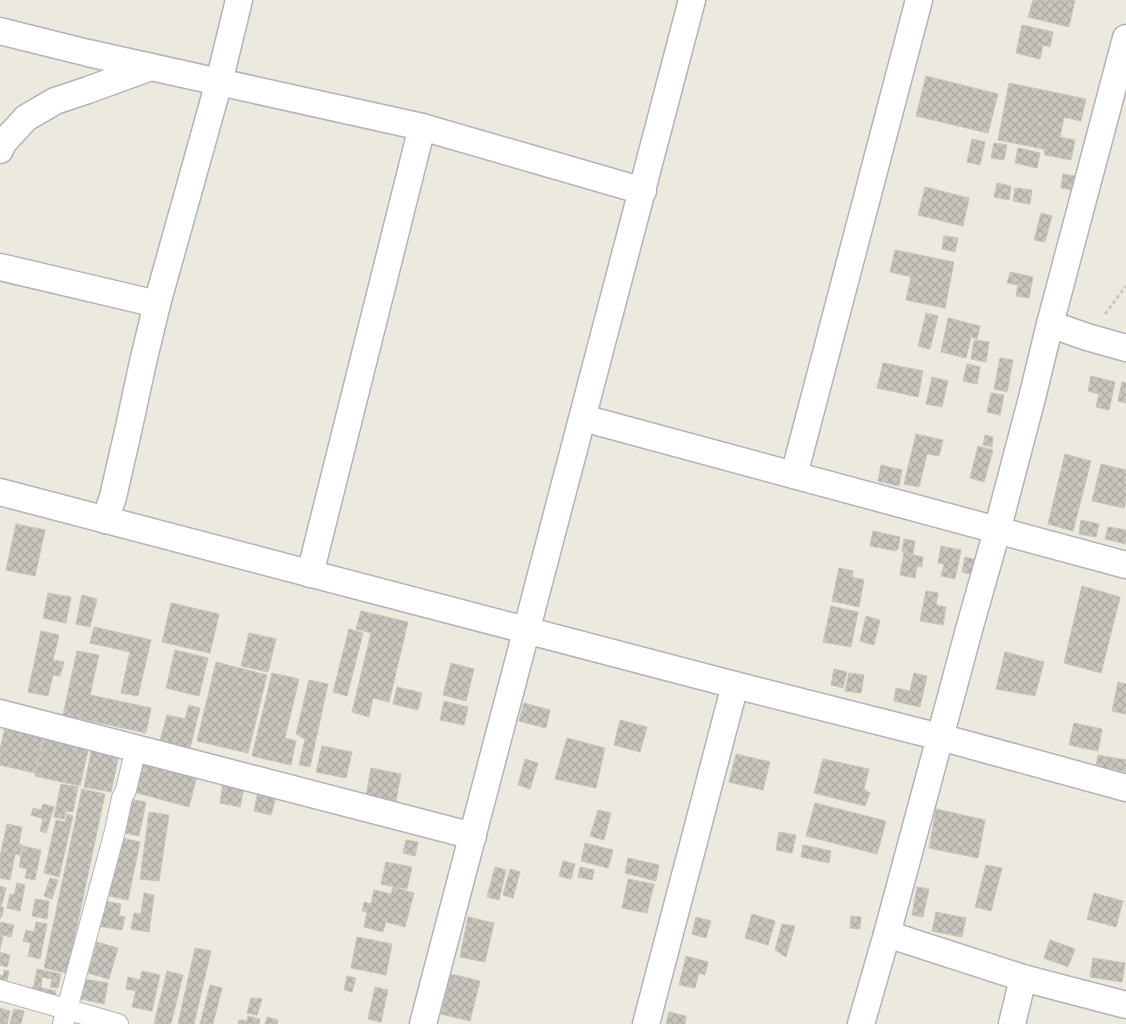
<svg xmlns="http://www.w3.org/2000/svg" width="1126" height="1024" font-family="'Nunito Sans',sans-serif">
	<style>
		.building { fill: url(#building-cross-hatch); stroke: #c7c5b8 }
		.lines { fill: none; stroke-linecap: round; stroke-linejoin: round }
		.pedestrian-casing { stroke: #b2b2be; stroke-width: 22 }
		.minor-casing { stroke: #b2b2be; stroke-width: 29 }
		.path { stroke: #c8c8c8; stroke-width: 3; stroke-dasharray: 4 2.5; stroke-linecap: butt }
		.pedestrian { stroke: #fff; stroke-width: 20 }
		.minor { stroke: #fff; stroke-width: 26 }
	</style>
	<defs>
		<pattern id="building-cross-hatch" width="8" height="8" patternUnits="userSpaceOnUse" patternTransform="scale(1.25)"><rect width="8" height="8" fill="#c8c5be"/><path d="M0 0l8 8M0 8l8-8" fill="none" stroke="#aca9a3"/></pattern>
	</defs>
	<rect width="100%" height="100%" fill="#ece9df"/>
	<g class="building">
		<path d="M1033,0H1075L1069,27L1028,17Z"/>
		<path d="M1022,25L1053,32L1050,47L1043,45L1040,59L1016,53Z"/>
		<path d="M926,76L998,94L988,133L916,116Z"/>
		<path d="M1009,83L1086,99L1081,121L1064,117L1060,137L1075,140L1071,160L1045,155L1044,149L998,140Z"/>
		<path d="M972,139L985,142L980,165L967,162Z"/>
		<path d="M994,143L1007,145L1004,160L991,158Z"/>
		<path d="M1018,148L1040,153L1037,168L1015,163Z"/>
		<path d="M1063,174L1081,177L1078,191L1061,188Z"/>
		<path d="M997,183L1011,186L1009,200L994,197Z"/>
		<path d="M925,187L969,198L963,226L918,215Z"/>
		<path d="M1015,188L1032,190L1030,204L1013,201Z"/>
		<path d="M1041,213L1052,216L1045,242L1034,240Z"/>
		<path d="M944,236L958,238L955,252L942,249Z"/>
		<path d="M895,250L954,262L945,308L906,300L911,277L890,272Z"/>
		<path d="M1010,272L1033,277L1029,298L1016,296L1018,285L1007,283Z"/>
		<path d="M926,313L938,316L930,349L918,346Z"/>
		<path d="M948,318L980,326L977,339L971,337L966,358L941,352Z"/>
		<path d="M974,340L989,342L986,362L971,359Z"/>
		<path d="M1000,358L1013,360L1007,392L994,389Z"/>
		<path d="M883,363L923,371L918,397L877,388Z"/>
		<path d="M967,364L980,367L977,384L963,381Z"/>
		<path d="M1091,376L1115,382L1109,410L1096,407L1099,394L1088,391Z"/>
		<path d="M932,377L948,381L942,407L926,404Z"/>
		<path d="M1122,382L1126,383V403L1118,401Z"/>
		<path d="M991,393L1004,395L1000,415L987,412Z"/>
		<path d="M916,434L943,440L939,456L927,454L919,487L904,484Z"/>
		<path d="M985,435L993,437L992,447L983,445Z"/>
		<path d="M978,446L993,450L984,482L970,478Z"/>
		<path d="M1065,454L1091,461L1073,531L1048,524Z"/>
		<path d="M1101,464L1126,470V500L1124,508L1092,501Z"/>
		<path d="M881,465L902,470L899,486L878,481Z"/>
		<path d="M1081,520L1099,524L1096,537L1079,534Z"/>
		<path d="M16,524L45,530L35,576L6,570Z"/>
		<path d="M1108,527L1126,530V544L1105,539Z"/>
		<path d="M873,531L900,537L898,549L896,551L870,546Z"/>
		<path d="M904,539L915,541L913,554L902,552Z"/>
		<path d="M941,546L961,550L955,579L941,576L944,564L938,563Z"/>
		<path d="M904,553L923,557L922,567L917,566L915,578L900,575Z"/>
		<path d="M965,557L977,560L974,575L962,572Z"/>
		<path d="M839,568L853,571L852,577L864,580L859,607L832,601Z"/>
		<path d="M1082,586L1120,597L1101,673L1064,663Z"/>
		<path d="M926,591L938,593L936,605L946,607L943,625L920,621Z"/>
		<path d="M48,593L71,597L66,623L43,618Z"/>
		<path d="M82,595L97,599L90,627L76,624Z"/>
		<path d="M171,603L219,614L210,653L162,642Z"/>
		<path d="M831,606L858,612L851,647L823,642Z"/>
		<path d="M361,611L408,622L389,702L373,698L369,717L352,712L371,633L356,629Z"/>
		<path d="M866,616L880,620L874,645L860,641Z"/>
		<path d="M94,627L151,640L138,696L121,693L130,652L90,643Z"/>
		<path d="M349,629L363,633L347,696L333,692Z"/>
		<path d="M41,631L59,635L53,660L64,662L60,676L53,675L48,696L28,692Z"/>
		<path d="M249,633L276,639L268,672L241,666Z"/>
		<path d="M175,650L208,658L199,696L166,688Z"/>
		<path d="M77,651L99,655L90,695L151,708L146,733L63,715Z"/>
		<path d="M1005,652L1044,662L1035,696L996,689Z"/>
		<path d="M216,662L267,675L248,753L197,741Z"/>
		<path d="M451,663L474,669L466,701L443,695Z"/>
		<path d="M834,669L847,672L843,688L831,685Z"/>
		<path d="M272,673L299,679L285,738L296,741L291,765L252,756Z"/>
		<path d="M849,673L864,675L861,693L845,691Z"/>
		<path d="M914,673L927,676L920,707L894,701L896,688L910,691Z"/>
		<path d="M309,680L328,684L310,767L299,765L305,739L296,734Z"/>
		<path d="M1118,682L1126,684V714L1112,711Z"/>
		<path d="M397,687L422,693L418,710L393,704Z"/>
		<path d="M444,701L468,707L464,725L440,720Z"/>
		<path d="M524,703L550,710L546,728L519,721Z"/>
		<path d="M189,705L200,708L190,748L160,741L167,715L185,719Z"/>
		<path d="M620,720L647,727L640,752L614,745Z"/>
		<path d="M1074,723L1102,729L1098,751L1069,745Z"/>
		<path d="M5,727L43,735L35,773L0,765V750Z"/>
		<path d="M44,736L89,746L80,786L35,776Z"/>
		<path d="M567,738L605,748L596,788L555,779Z"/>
		<path d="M322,746L352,752L346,778L316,772Z"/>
		<path d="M92,748L119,754L111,792L84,787Z"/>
		<path d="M736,754L770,762L763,790L729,782Z"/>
		<path d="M1098,755L1126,760V772L1096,766Z"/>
		<path d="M525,759L538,763L530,789L518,785Z"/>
		<path d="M823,759L869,769L864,789L870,793L865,806L814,793Z"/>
		<path d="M134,760L197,776L189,807L126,790Z"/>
		<path d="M371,768L401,774L396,801L366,796Z"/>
		<path d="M223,783L244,787L240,807L220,803Z"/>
		<path d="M61,784L78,787L73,812L66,811L64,819L54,817Z"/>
		<path d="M82,789L105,794L67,973L44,968Z"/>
		<path d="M258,791L276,796L271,815L254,811Z"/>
		<path d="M122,798L146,802L139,836L115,831Z"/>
		<path d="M815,803L886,821L877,854L806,836Z"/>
		<path d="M43,804L54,807L46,833L40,831L43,819L31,815L33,808L41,810Z"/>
		<path d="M936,809L985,820L978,858L929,848Z"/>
		<path d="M598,810L611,813L604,840L590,836Z"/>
		<path d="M149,812L169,815L159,881L140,879Z"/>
		<path d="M67,814L73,816L59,877L44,873L56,820L65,822Z"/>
		<path d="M7,824L22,827L19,844L22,845L20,855L15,854L10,880L0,878V857Z"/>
		<path d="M779,832L796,835L792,853L776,850Z"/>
		<path d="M117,837L140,842L128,900L104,895Z"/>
		<path d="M406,840L418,842L415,856L403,853Z"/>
		<path d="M585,843L613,850L608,868L581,861Z"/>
		<path d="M803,845L831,851L829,863L801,857Z"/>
		<path d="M23,846L41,850L35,880L25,878L27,869L19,867Z"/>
		<path d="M628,858L659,865L656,881L625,873Z"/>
		<path d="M563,861L575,864L571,879L559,876Z"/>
		<path d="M386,862L412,867L407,889L381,884Z"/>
		<path d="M986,865L1002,868L991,911L975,907Z"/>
		<path d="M495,867L506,870L499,900L487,897Z"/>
		<path d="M580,867L594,870L592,880L578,877Z"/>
		<path d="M510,869L520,872L513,898L503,895Z"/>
		<path d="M50,878L58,880L52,899L44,896Z"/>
		<path d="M628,879L654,884L647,913L622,908Z"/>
		<path d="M17,883L25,885L20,911L7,908L10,894L14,895Z"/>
		<path d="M0,886L6,888L1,907L4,908L1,918H0Z"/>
		<path d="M393,887L414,893L405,927L386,922L383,932L364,927L367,912L362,911L364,902L371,904L374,890L391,894Z"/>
		<path d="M917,887L929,889L923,917L912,915Z"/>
		<path d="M144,893L154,895L149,932L131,929L134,913L141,914Z"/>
		<path d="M1094,893L1123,901L1116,927L1087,919Z"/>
		<path d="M35,899L49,901L47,919L32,916Z"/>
		<path d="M103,901L121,904L119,916L125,917L122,930L98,926Z"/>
		<path d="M936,912L966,918L962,937L932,931Z"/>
		<path d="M752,914L775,921L768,945L745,938Z"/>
		<path d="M851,916L861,917L860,929L850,928Z"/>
		<path d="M468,917L494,923L485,962L460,957Z"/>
		<path d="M696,917L711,921L706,938L692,934Z"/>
		<path d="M0,922L14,925L11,937L3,935L0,950Z"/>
		<path d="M36,922L47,924L40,959L28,956L31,943L23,941L26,930L34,932Z"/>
		<path d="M782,924L795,926L786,957L775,950Z"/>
		<path d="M357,937L392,944L386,975L351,968Z"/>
		<path d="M1050,940L1075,949L1068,967L1044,958Z"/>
		<path d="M97,942L118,948L109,979L88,973Z"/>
		<path d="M195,948L211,951L194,1024H178Z"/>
		<path d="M0,952L10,955L7,967L0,965Z"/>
		<path d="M686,956L708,962L705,975L699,973L695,988L679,985Z"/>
		<path d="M1093,958L1125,963L1122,982L1090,977Z"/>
		<path d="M37,969L61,974L58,988L50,987L52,979L42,977L41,987L34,986Z"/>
		<path d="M4,970L9,971L6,985L0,984V975L3,976Z"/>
		<path d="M142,971L160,975L152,1011L132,1007L136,991L126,989L128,977L140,980Z"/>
		<path d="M167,971L183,975L171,1024H154Z"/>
		<path d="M451,974L480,981L470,1021L441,1014Z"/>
		<path d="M347,976L356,978L352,992L344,990Z"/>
		<path d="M84,979L108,983L104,1004L81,999Z"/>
		<path d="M210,985L222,988L213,1024H200Z"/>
		<path d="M33,986L56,991L54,1003L30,999Z"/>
		<path d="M375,987L388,990L381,1022L368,1019Z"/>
		<path d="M251,998L262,999L257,1015L247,1013Z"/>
		<path d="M0,1008L10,1011L7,1024H0Z"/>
		<path d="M14,1009L24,1011L21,1024H10Z"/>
		<path d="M669,1012L686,1016L685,1024H666Z"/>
		<path d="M248,1016L260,1019L259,1024H238L239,1020L247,1021Z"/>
		<path d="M267,1017L278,1020L277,1024H265Z"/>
	</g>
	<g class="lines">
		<defs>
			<g id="pedestrian">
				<path d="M0,990L118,1024"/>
				<path d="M63,1024L115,831L122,798L126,790L136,748"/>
			</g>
			<g id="minor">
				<path d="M0,31L88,53L422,127L643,191"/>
				<path d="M0,150L3,143L26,118L55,101L88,90L151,67"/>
				<path d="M0,267L157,304"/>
				<path d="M1050,324L1087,337L1126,348"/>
				<path d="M583,418L1126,565"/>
				<path d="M794,475L919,0"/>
				<path d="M0,492L735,685L940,737L1126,788"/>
				<path d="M105,520L113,497L129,427L143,362L157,304L219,82L239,0"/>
				<path d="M310,574L422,127"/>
				<path d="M0,713L473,836"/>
				<path d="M887,934L1023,978L1126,1005"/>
				<path d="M423,1024C514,683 605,342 692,0"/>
				<path d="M646,1024L735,685"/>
				<path d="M861,1024L887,934L970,626L997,531L1032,398L1050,324L1126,38"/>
				<path d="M1012,1024L1023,978"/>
			</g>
		</defs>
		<use href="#pedestrian" class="pedestrian-casing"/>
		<use href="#minor" class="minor-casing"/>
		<path class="path" d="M1105,314L1126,286"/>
		<use href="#pedestrian" class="pedestrian"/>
		<use href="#minor" class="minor"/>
	</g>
</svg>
